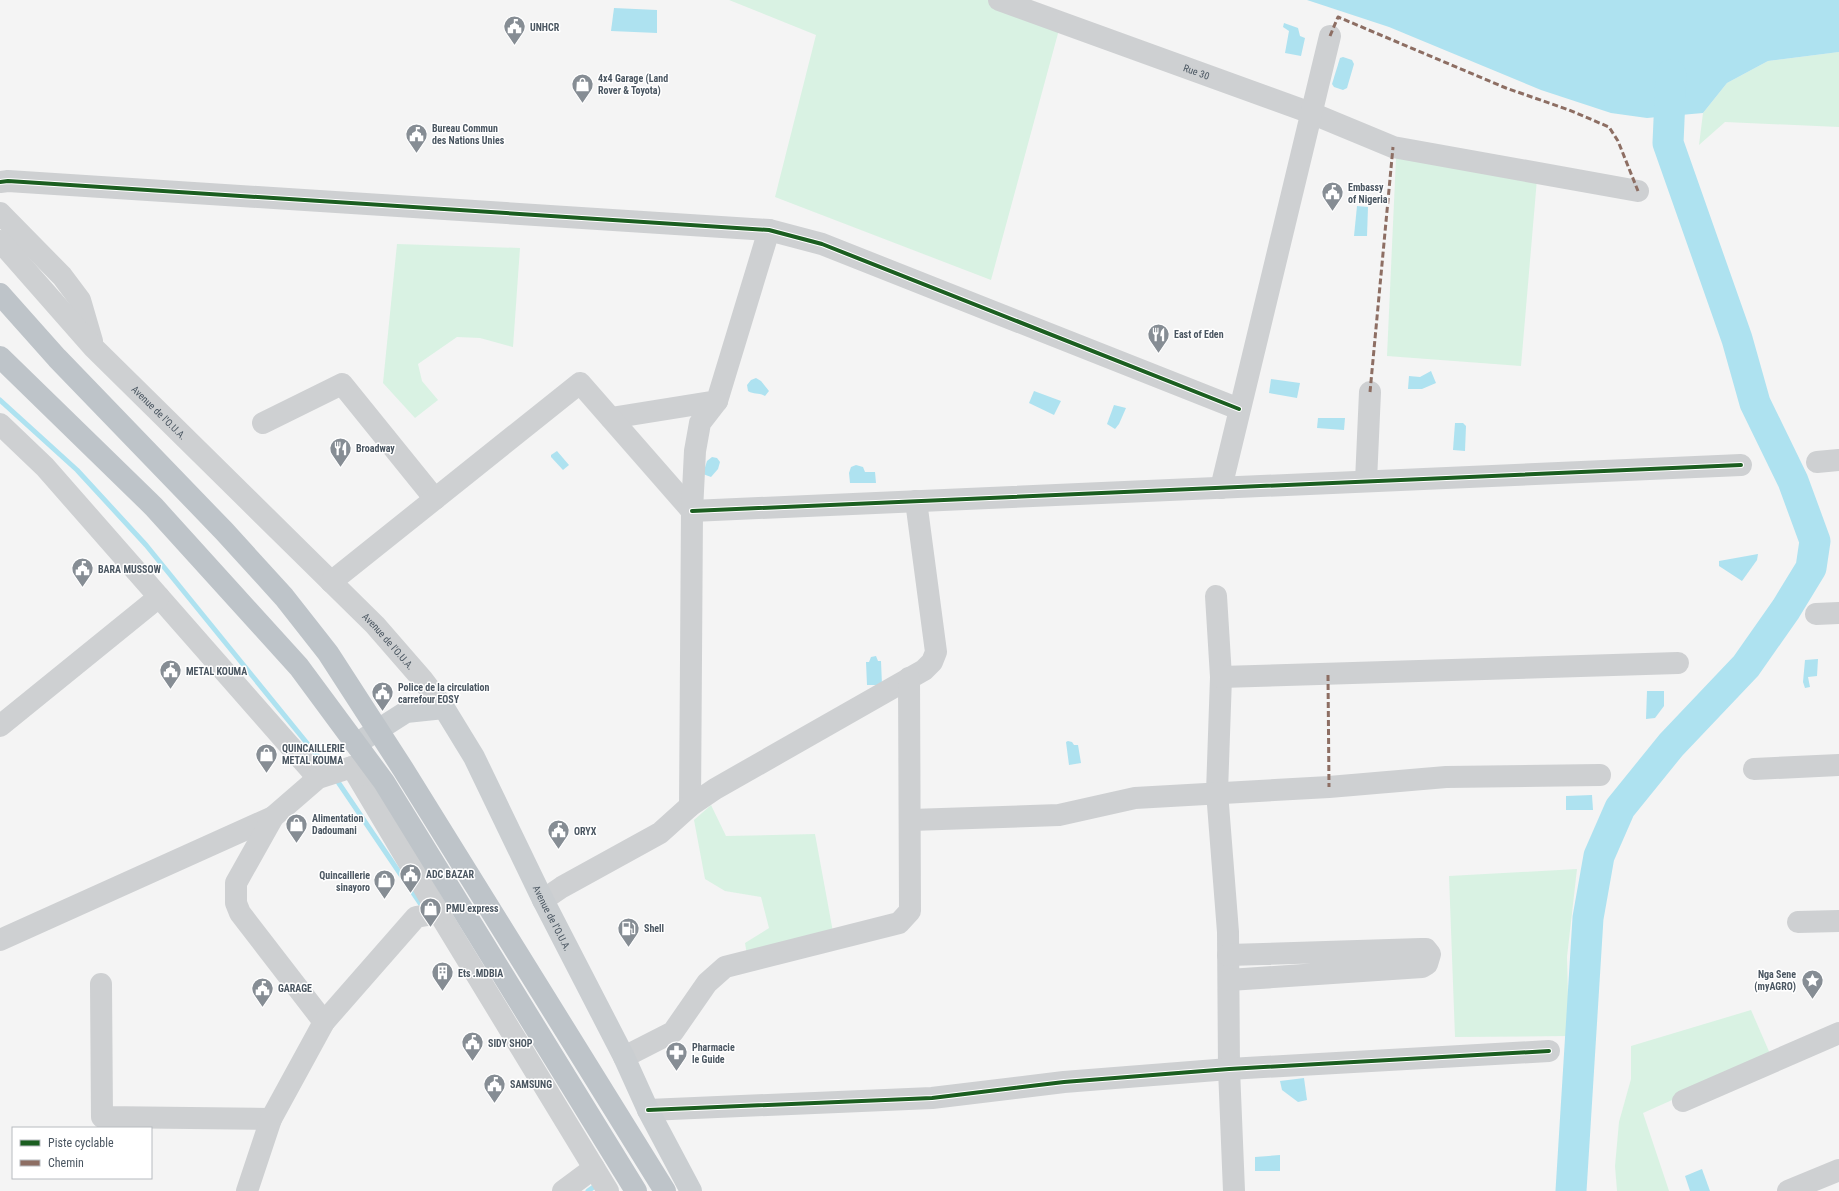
<svg xmlns="http://www.w3.org/2000/svg" width="1839" height="1191" font-family="'Roboto Condensed',sans-serif">
	<style>
		.green { fill: #d9f2e3 }
		.water { fill: #aee2f0 }
		.lines { fill: none; stroke-linecap: round; stroke-linejoin: round }
		.stream { stroke: #aee2f0; stroke-width: 5 }
		.river { stroke: #aee2f0; stroke-width: 31 }
		.minor { stroke: #ced0d2; stroke-width: 22 }
		.major { stroke: #caced1; stroke-width: 22 }
		.highway { stroke: #bec4c9; stroke-width: 22 }
		.quiet { stroke: #8d6e63; stroke-width: 3; stroke-dasharray: 6 3; stroke-linecap: butt }
		.cycleway-casing { stroke: #fff; stroke-width: 6 }
		.cycleway { stroke: #1b5e20; stroke-width: 4 }
		.labels { text-anchor: middle; dominant-baseline: central; stroke-width: 3; stroke-linejoin: round; paint-order: stroke }
		.poi-label { font-size: 10px; font-weight: bold; fill: #4a5661; stroke: #fff; text-anchor: start }
		.street-label { font-size: 10px; fill: #4a5661; stroke: #fff }
	</style>
	<rect width="100%" height="100%" fill="#f4f4f4"/>
	<g class="green">
		<path d="M729,0H1020L1063,15L991,280L775,197L816,35Z"/>
		<path d="M1839,52V127L1725,122L1699,145L1703,113L1727,83L1768,61Z"/>
		<path d="M1396,158L1537,179L1521,366L1387,356Z"/>
		<path d="M397,244L520,248L513,347L480,338L457,337L418,364L422,381L438,400L415,418L383,383Z"/>
		<path d="M711,805L726,836L815,834L833,932L747,955L745,943L769,928L761,897L725,891L705,879L694,820Z"/>
		<path d="M1577,869L1567,957L1569,1036L1455,1037L1449,876Z"/>
		<path d="M1751,1010L1771,1056L1643,1113L1669,1191H1617L1615,1166L1619,1122L1631,1079V1046Z"/>
	</g>
	<g class="water">
		<path d="M1307,0H1839V52L1768,61L1727,83L1703,113L1647,118L1611,113L1541,90L1389,27Z"/>
		<path d="M614,8L657,10V33L611,31Z"/>
		<path d="M1284,23L1298,28L1300,36L1305,38L1301,56L1285,53L1289,31L1283,27Z"/>
		<path d="M1343,57L1352,60L1354,64L1347,88L1343,90L1334,87L1332,84L1340,58Z"/>
		<path d="M1357,206L1368,207L1367,236H1354Z"/>
		<path d="M1431,371L1436,383L1422,389H1408L1409,376L1420,377Z"/>
		<path d="M756,378L761,381L769,391L765,396C759,392 754,395 748,391L747,385L751,380Z"/>
		<path d="M1271,379L1300,383L1297,398L1269,393Z"/>
		<path d="M1034,391L1061,401L1054,415L1029,403Z"/>
		<path d="M1114,405L1126,408L1119,424L1115,429L1107,424Z"/>
		<path d="M1318,418H1345L1344,430L1317,428Z"/>
		<path d="M1455,423H1463L1466,426L1465,451L1453,450Z"/>
		<path d="M557,451L569,465L563,470L551,457V455Z"/>
		<path d="M712,457L717,458L720,462L718,469L711,477L703,474L707,461Z"/>
		<path d="M856,465L863,467L865,472H875L876,483H850L849,473L851,467Z"/>
		<path d="M1758,554L1757,560L1742,581L1719,566V561Z"/>
		<path d="M876,656L878,661H881L882,685H867L866,662H869L871,657Z"/>
		<path d="M1818,659L1817,676L1808,677L1810,687L1805,688L1803,682L1805,660Z"/>
		<path d="M1647,691H1664V706L1655,718L1646,719Z"/>
		<path d="M1068,741L1072,742L1074,745H1078L1081,763L1069,765L1066,742Z"/>
		<path d="M1592,795L1593,810H1566V796Z"/>
		<path d="M1304,1078L1307,1100L1298,1102L1282,1090L1280,1081Z"/>
		<path d="M1280,1155V1171H1255V1157Z"/>
		<path d="M1702,1169L1710,1191H1690L1685,1176Z"/>
	</g>
	<g class="lines">
		<g class="stream">
			<path d="M0,400L77,470L146,545L328,769"/>
			<path d="M336,779L422,906"/>
			<path d="M588,1191L595,1186"/>
		</g>
		<path class="river" d="M1571,1191L1588,918L1599,856L1620,808L1671,745L1746,666L1786,609L1811,568L1815,541L1793,481L1755,403L1737,339L1668,143L1671,75"/>
		<g class="minor">
			<path id="s1" d="M999,0L1311,113L1393,147L1638,191"/>
			<path d="M0,182L8,181L769,230L822,244L1239,409"/>
			<path d="M0,213L62,276L80,300L92,341"/>
			<path id="s2" d="M0,241L94,348L375,625L422,679L444,708"/>
			<path d="M611,418L717,401L769,230"/>
			<path d="M263,423L342,384L435,499"/>
			<path d="M0,424L45,467L318,778"/>
			<path d="M1817,462L1839,460"/>
			<path d="M1366,481L1370,392"/>
			<path d="M1221,488L1330,36"/>
			<path d="M692,511L1741,465"/>
			<path d="M331,582L580,383L692,511"/>
			<path d="M1216,596L1221,677L1217,792L1228,932L1229,1069L1234,1191"/>
			<path d="M1816,614L1839,613"/>
			<path d="M1221,677L1678,663"/>
			<path d="M0,726L159,597"/>
			<path d="M352,767L439,913L608,1191"/>
			<path d="M1754,769L1839,765"/>
			<path d="M690,806L692,511L695,451L700,423L717,401"/>
			<path d="M911,820L1059,815L1135,798L1329,787L1446,777L1600,775"/>
			<path d="M543,900L562,887L660,833L690,806L715,789L924,670L932,662L936,652L916,501"/>
			<path d="M1798,922L1839,921"/>
			<path d="M0,940L273,817"/>
			<path d="M1228,955L1421,949H1426L1430,954L1427,964L1422,967L1229,980"/>
			<path d="M101,984L102,1117L271,1119"/>
			<path d="M324,1022L240,913L236,903V883L273,817L318,778L352,767L365,775"/>
			<path d="M624,1057L673,1032L707,983L725,967L899,923L910,911L909,678"/>
			<path d="M1683,1101L1839,1033"/>
			<path d="M648,1110L932,1098L1064,1082L1229,1069L1549,1051"/>
			<path d="M247,1191L271,1119L324,1022L416,917L439,913"/>
			<path d="M563,1191L594,1168"/>
			<path d="M1788,1191L1839,1170"/>
		</g>
		<path class="major" id="s3" d="M356,744L406,712L444,708L474,757L543,900L624,1057L648,1110L691,1191"/>
		<g class="highway">
			<path d="M0,294L57,358L224,531L284,597L328,653L403,769L665,1191"/>
			<path d="M0,357L154,507L299,667L384,782L636,1191"/>
		</g>
		<g class="quiet">
			<path d="M1330,36L1338,17L1506,88L1569,110L1609,127L1618,141L1638,191"/>
			<path d="M1370,392L1393,147"/>
			<path d="M1328,675L1329,787"/>
		</g>
		<defs>
			<g id="cycleway">
				<path d="M0,182L8,181L769,230L822,244L1239,409"/>
				<path d="M692,511L1741,465"/>
				<path d="M648,1110L932,1098L1064,1082L1229,1069L1549,1051"/>
			</g>
		</defs>
		<use href="#cycleway" class="cycleway-casing"/>
		<use href="#cycleway" class="cycleway"/>
	</g>
	<defs>
		<symbol id="civic-pin" viewBox="-11 -11 22 30"><path d="M0 17L-7.5 6A9.5 9.5 0 1 1 7.5 6Z" fill="#868d94" stroke="#fff"/><path d="M-.6-6.5H3V-4.5H.6V-3L4-1V1h2V6H-6V1h2V-1L-.6-3ZM-1.2 2.5V6h2.4V2.5Z" fill="#fff"/></symbol>
		<symbol id="shop-pin" viewBox="-11 -11 22 30"><path d="M0 17L-7.5 6A9.5 9.5 0 1 1 7.5 6Z" fill="#868d94" stroke="#fff"/><path d="M-5-2.5h2.3a2.7 3.5 0 0 1 5.4 0H5L5.5 6h-11ZM-1.5-2.5h3a1.5 2.3 0 0 0-3 0Z" fill="#fff"/></symbol>
		<symbol id="restaurant-pin" viewBox="-11 -11 22 30"><path d="M0 17L-7.5 6A9.5 9.5 0 1 1 7.5 6Z" fill="#868d94" stroke="#fff"/><path d="M-5-6h1v4h1v-4h1v4h1v-4h1v5L-1.5 .5V6h-2V.5L-5-1ZM5-6V6H3V1.5H1.5Q1.5-4 5-6Z" fill="#fff"/></symbol>
		<symbol id="fuel-pin" viewBox="-11 -11 22 30"><path d="M0 17L-7.5 6A9.5 9.5 0 1 1 7.5 6Z" fill="#868d94" stroke="#fff"/><path d="M-5.5-6h7V0h2V4h1.3V-2.5L3-4.5l.8-.8L6-3V5H2.5V1h-1V6h-7ZM-4.2-4.7v3.2H.2V-4.7Z" fill="#fff"/></symbol>
		<symbol id="building-pin" viewBox="-11 -11 22 30"><path d="M0 17L-7.5 6A9.5 9.5 0 1 1 7.5 6Z" fill="#868d94" stroke="#fff"/><path d="M-4-6H4V6H1V3H-1V6H-4ZM-2.5-4.3h1.7v1.8h-1.7ZM.8-4.3h1.7v1.8H.8ZM-2.5-1h1.7V.8h-1.7ZM.8-1h1.7V.8H.8Z" fill="#fff"/></symbol>
		<symbol id="sight-pin" viewBox="-11 -11 22 30"><path d="M0 17L-7.5 6A9.5 9.5 0 1 1 7.5 6Z" fill="#868d94" stroke="#fff"/><path d="M0-6L1.8-2.2L6-1.7L2.9 1.2L3.7 5.4L0 3.3L-3.7 5.4L-2.9 1.2L-6-1.7L-1.8-2.2Z" fill="#fff"/></symbol>
		<symbol id="pharmacy-pin" viewBox="-11 -11 22 30"><path d="M0 17L-7.5 6A9.5 9.5 0 1 1 7.5 6Z" fill="#868d94" stroke="#fff"/><path d="M-2-6h4v4h4v4h-4v4h-4v-4h-4v-4h4Z" fill="#fff"/></symbol>
	</defs>
	<g fill-rule="evenodd">
		<use href="#civic-pin" x="502" y="14" width="25" height="34"/>
		<use href="#shop-pin" x="570" y="72" width="25" height="34"/>
		<use href="#civic-pin" x="404" y="122" width="25" height="34"/>
		<use href="#civic-pin" x="1320" y="180" width="25" height="34"/>
		<use href="#restaurant-pin" x="1146" y="322" width="25" height="34"/>
		<use href="#restaurant-pin" x="328" y="436" width="25" height="34"/>
		<use href="#civic-pin" x="70" y="556" width="25" height="34"/>
		<use href="#civic-pin" x="158" y="658" width="25" height="34"/>
		<use href="#civic-pin" x="370" y="680" width="25" height="34"/>
		<use href="#shop-pin" x="254" y="742" width="25" height="34"/>
		<use href="#shop-pin" x="284" y="812" width="25" height="34"/>
		<use href="#civic-pin" x="546" y="818" width="25" height="34"/>
		<use href="#civic-pin" x="398" y="862" width="25" height="34"/>
		<use href="#shop-pin" x="372" y="868" width="25" height="34"/>
		<use href="#shop-pin" x="418" y="896" width="25" height="34"/>
		<use href="#fuel-pin" x="616" y="916" width="25" height="34"/>
		<use href="#building-pin" x="430" y="960" width="25" height="34"/>
		<use href="#sight-pin" x="1800" y="968" width="25" height="34"/>
		<use href="#civic-pin" x="250" y="976" width="25" height="34"/>
		<use href="#civic-pin" x="460" y="1030" width="25" height="34"/>
		<use href="#pharmacy-pin" x="664" y="1040" width="25" height="34"/>
		<use href="#civic-pin" x="482" y="1072" width="25" height="34"/>
	</g>
	<g class="labels">
		<g class="poi-label">
			<text x="530" y="27">UNHCR</text>
			<text x="598" y="78">4x4 Garage (Land<tspan x="598" dy="12">Rover &amp; Toyota)</tspan></text>
			<text x="432" y="128">Bureau Commun<tspan x="432" dy="12">des Nations Unies</tspan></text>
			<text x="1348" y="187">Embassy<tspan x="1348" dy="12">of Nigeria</tspan></text>
			<text x="1174" y="334">East of Eden</text>
			<text x="356" y="448">Broadway</text>
			<text x="98" y="569">BARA MUSSOW</text>
			<text x="186" y="671">METAL KOUMA</text>
			<text x="398" y="687">Police de la circulation<tspan x="398" dy="12">carrefour EOSY</tspan></text>
			<text x="282" y="748">QUINCAILLERIE<tspan x="282" dy="12">METAL KOUMA</tspan></text>
			<text x="312" y="818">Alimentation<tspan x="312" dy="12">Dadoumani</tspan></text>
			<text x="574" y="831">ORYX</text>
			<text x="426" y="874">ADC BAZAR</text>
			<text x="370" y="875" text-anchor="end">Quincaillerie<tspan x="370" dy="12">sinayoro</tspan></text>
			<text x="446" y="908">PMU express</text>
			<text x="644" y="928">Shell</text>
			<text x="458" y="973">Ets .MDBIA</text>
			<text x="1796" y="974" text-anchor="end">Nga Sene<tspan x="1796" dy="12">(myAGRO)</tspan></text>
			<text x="278" y="988">GARAGE</text>
			<text x="488" y="1043">SIDY SHOP</text>
			<text x="692" y="1047">Pharmacie<tspan x="692" dy="12">le Guide</tspan></text>
			<text x="510" y="1084">SAMSUNG</text>
		</g>
		<g class="street-label">
			<text stroke="none"><textPath href="#s1" startOffset="210">Rue 30</textPath></text>
			<text stroke="none"><textPath href="#s2" startOffset="234">Avenue de l'O.U.A.</textPath></text>
			<text stroke="none"><textPath href="#s2" startOffset="558">Avenue de l'O.U.A.</textPath></text>
			<text stroke="none"><textPath href="#s3" startOffset="334">Avenue de l'O.U.A.</textPath></text>
		</g>
	</g>
	<rect x="12" y="1127" width="140" height="52" fill="#ffffff" stroke="#b7bbc0"/>
	<rect x="20" y="1140" width="20" height="6" fill="#1b5e20" stroke="#b7bbc0"/>
	<text x="48" y="1147" font-size="12" fill="#4a5661">Piste cyclable</text>
	<rect x="20" y="1160" width="20" height="6" fill="#8d6e63" stroke="#b7bbc0"/>
	<text x="48" y="1167" font-size="12" fill="#4a5661">Chemin</text>
</svg>
